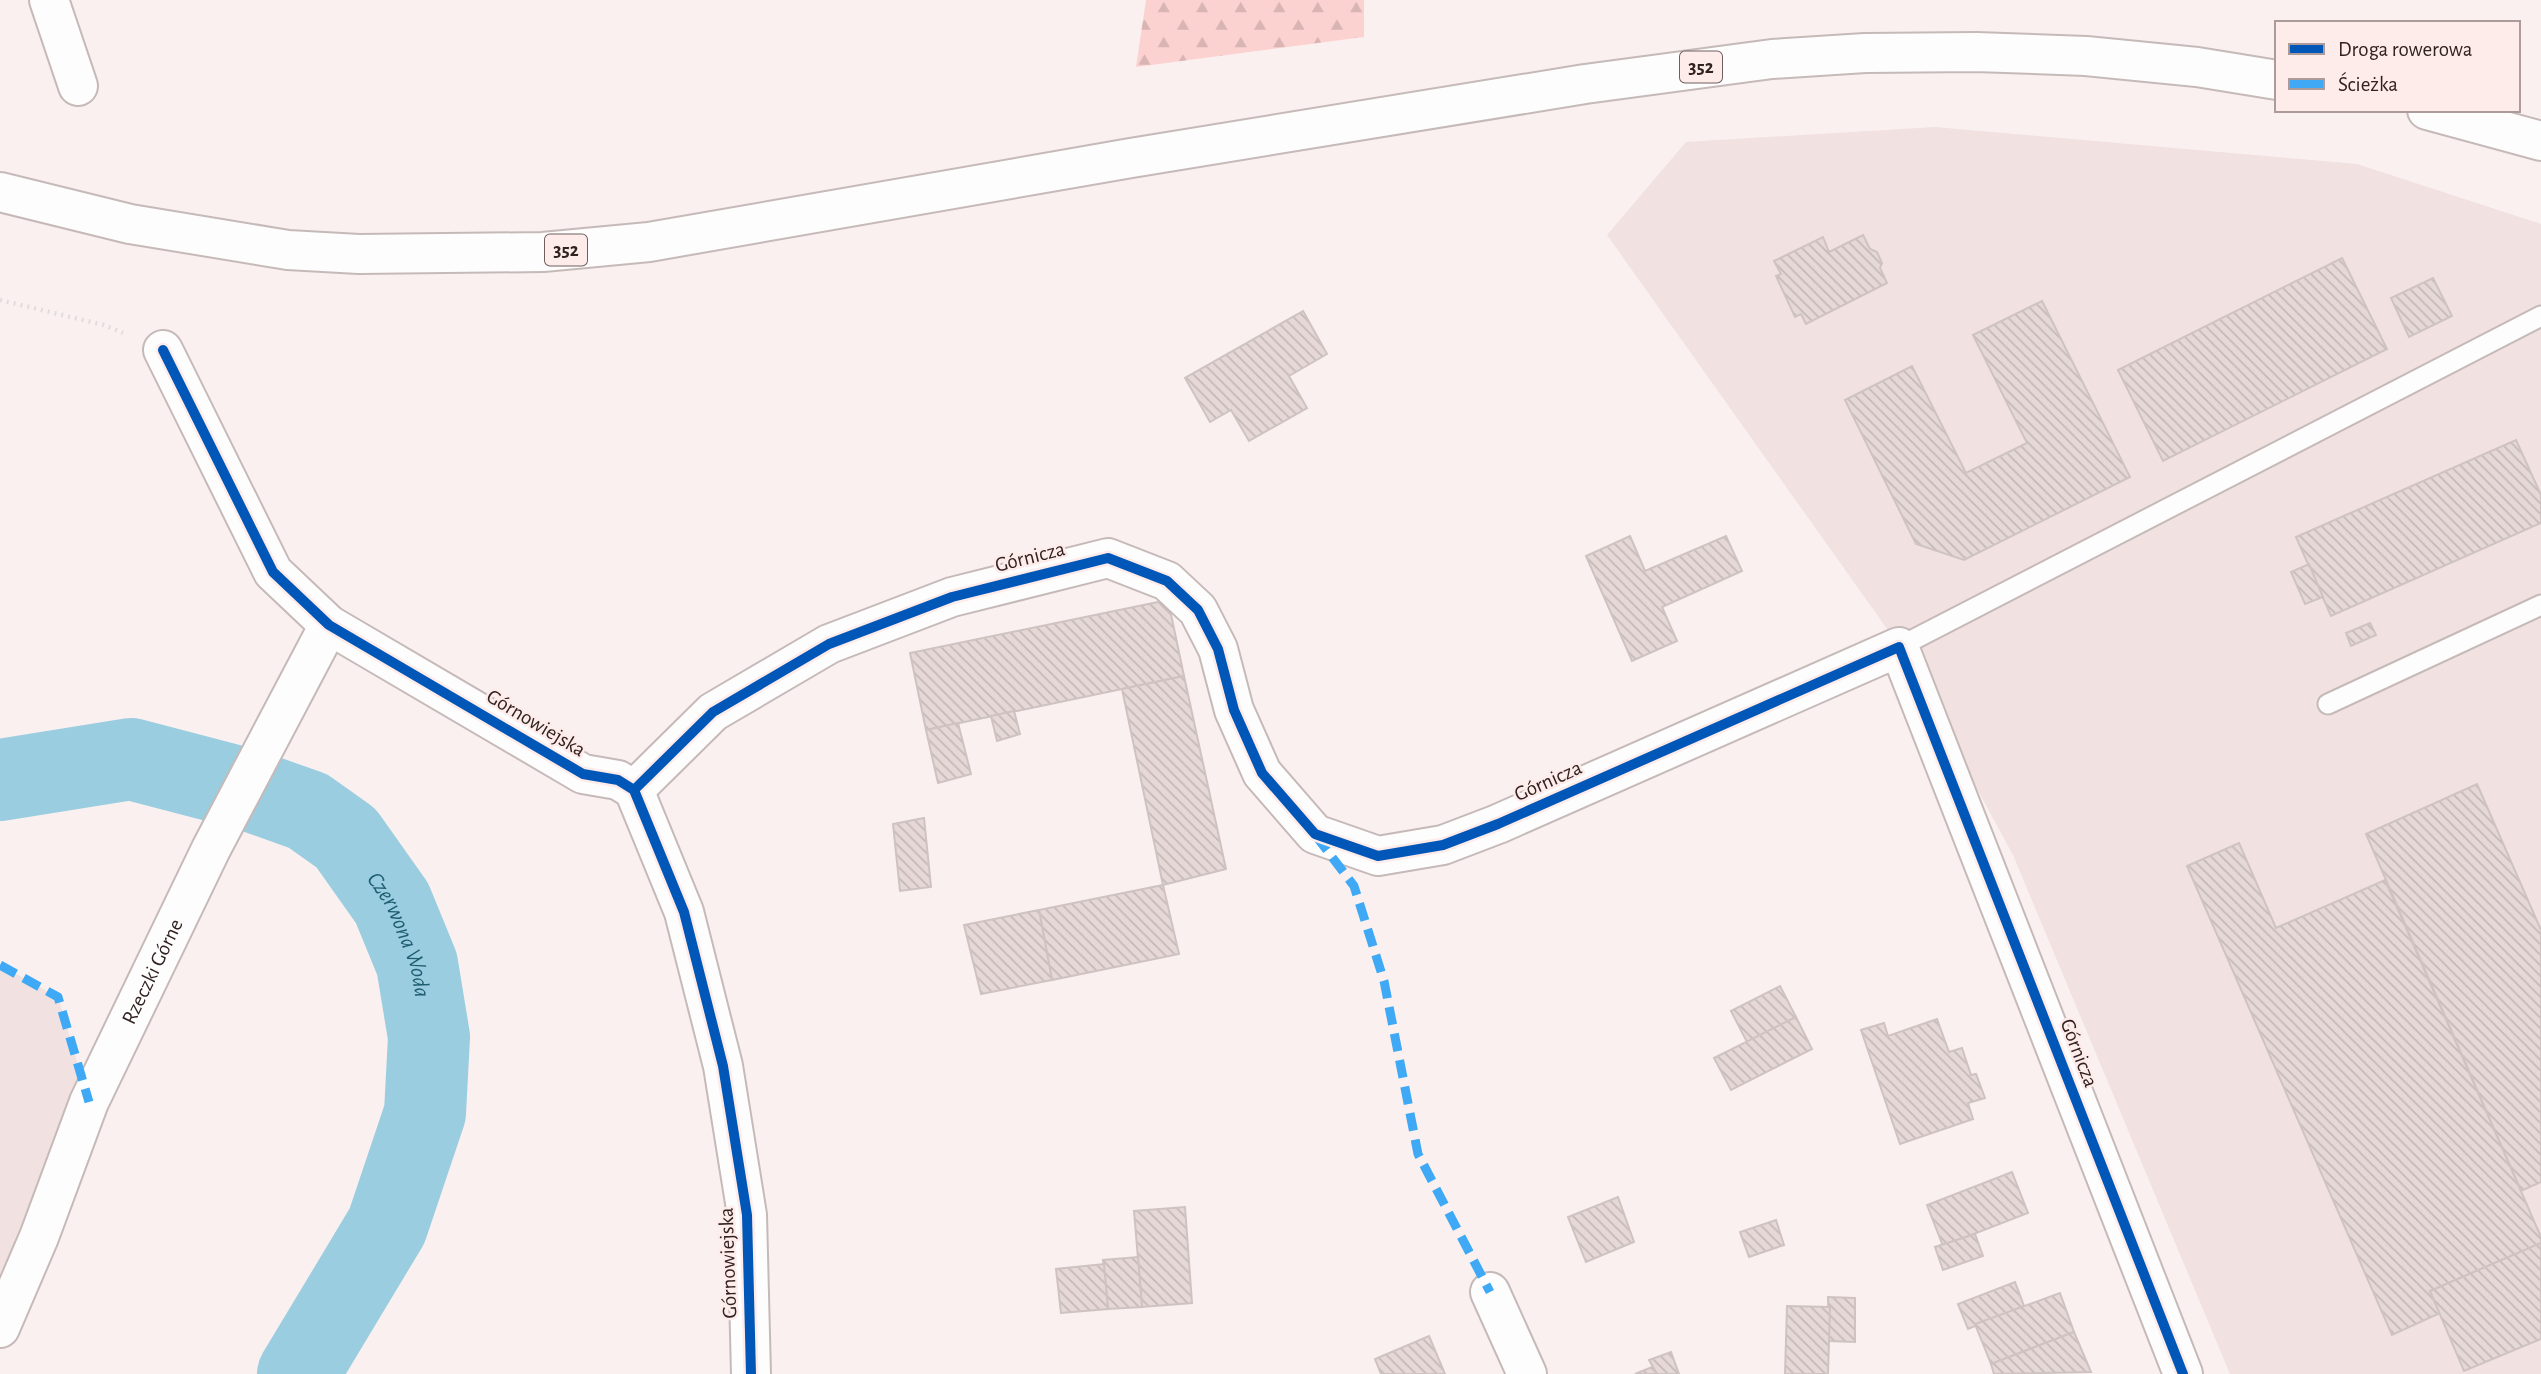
<svg xmlns="http://www.w3.org/2000/svg" width="2541" height="1374" font-family="'Alegreya Sans',sans-serif">
	<style>
		.built { fill: #f1e1e0 }
		.forest { fill: url(#forest-firs) }
		.lines { fill: none; stroke-linecap: round; stroke-linejoin: round }
		.river { stroke: #9acde0; stroke-width: 82 }
		.building { fill: url(#building-back-hatch); stroke: #cfc3c2; stroke-width: 2 }
		.service-casing { stroke: #c6bab9; stroke-width: 23 }
		.minor-casing { stroke: #c6bab9; stroke-width: 42 }
		.primary-casing { stroke: #c6bab9; stroke-width: 42 }
		.path { stroke: #e1dddd; stroke-width: 4.5; stroke-dasharray: 2 5; stroke-linecap: butt }
		.service { stroke: #fefdfd; stroke-width: 19 }
		.minor { stroke: #fefdfd; stroke-width: 38 }
		.primary { stroke: #fefdfd; stroke-width: 38 }
		.quiet { stroke: #3fa9f5; stroke-width: 9; stroke-dasharray: 18 9; stroke-linecap: butt }
		.cycleway-casing { stroke: #feeceb; stroke-width: 15 }
		.cycleway { stroke: #0057b8; stroke-width: 10 }
		.labels { text-anchor: middle; dominant-baseline: central; stroke-width: 5; stroke-linejoin: round; paint-order: stroke }
		.shield { fill: #feeceb; stroke: #6e5e5e; stroke-width: 2 }
		.shield-label { font-size: 19px; font-weight: bold; fill: #312121 }
		.street-label { font-size: 21px; fill: #312121; stroke: #feeceb }
		.water-label { font-size: 23px; font-style: italic; fill: #1f5d70; stroke: #feeceb }
	</style>
	<defs>
		<pattern id="forest-firs" width="22" height="20" patternUnits="userSpaceOnUse" patternTransform="scale(1.75)"><rect width="22" height="20" fill="#fcd2d0"/><path d="M5 1l3.5 6h-7zM16 11l3.5 6h-7z" fill="#d8b4b2"/></pattern>
		<pattern id="building-back-hatch" width="6" height="6" patternUnits="userSpaceOnUse" patternTransform="scale(1.75)"><rect width="6" height="6" fill="#e5d8d7"/><path d="M-1 5l2 2M0 0l6 6M5-1l2 2" fill="none" stroke="#c5b9b8"/></pattern>
	</defs>
	<rect width="100%" height="100%" fill="#faf0ef"/>
	<g class="built">
		<path d="M1935,127L2357,164L2541,224V1374H2230L2013,855L1900,647L1607,235L1686,142Z"/>
		<path d="M0,965L58,997L89,1102L0,1316Z"/>
	</g>
	<path class="forest" d="M1146,0H1364V37L1136,67Z"/>
	<g class="lines">
		<path class="river" id="s1" d="M0,780L131,759L246,789L308,811L346,838L392,903L417,964L429,1037L425,1113L387,1226L298,1374"/>
	</g>
	<g class="building">
		<path d="M1863,235L1870,249L1877,252L1882,263L1880,268L1887,283L1806,324L1801,314L1795,317L1776,276L1781,274L1774,261L1823,237L1829,252Z"/>
		<path d="M2342,258L2387,349L2163,461L2118,370Z"/>
		<path d="M2433,278L2452,316L2409,337L2391,298Z"/>
		<path d="M2042,301L2130,477L1964,560L1916,544L1845,400L1912,366L1966,473L2027,443L1973,335Z"/>
		<path d="M1303,311L1327,354L1289,376L1307,408L1249,441L1231,410L1210,422L1185,378Z"/>
		<path d="M2516,440L2541,495V523L2331,616L2296,537Z"/>
		<path d="M1630,536L1645,571L1726,536L1742,571L1662,607L1677,641L1632,661L1586,556Z"/>
		<path d="M2309,564L2323,597L2305,604L2291,572Z"/>
		<path d="M1168,600L1184,676L926,730L910,653Z"/>
		<path d="M2370,623L2376,635L2351,646L2346,633Z"/>
		<path d="M1184,676L1226,869L1163,885L1122,689Z"/>
		<path d="M1014,711L1020,734L997,741L991,716Z"/>
		<path d="M958,723L971,774L938,783L926,730Z"/>
		<path d="M2477,784L2541,930V1182L2521,1191L2366,834Z"/>
		<path d="M924,818L931,887L900,891L893,824Z"/>
		<path d="M2239,843L2276,928L2385,880L2541,1237V1243L2430,1291L2440,1313L2392,1335L2187,866Z"/>
		<path d="M1163,885L1179,954L1052,980L1039,910Z"/>
		<path d="M1039,910L1052,980L981,994L964,925Z"/>
		<path d="M1780,986L1796,1017L1747,1042L1731,1011Z"/>
		<path d="M1796,1017L1812,1049L1731,1090L1714,1058Z"/>
		<path d="M1937,1019L1949,1052L1962,1048L1971,1075L1976,1074L1985,1098L1968,1103L1973,1119L1900,1144L1861,1030L1884,1023L1888,1036Z"/>
		<path d="M2012,1172L2028,1213L1943,1246L1927,1205Z"/>
		<path d="M1618,1197L1634,1242L1586,1262L1568,1217Z"/>
		<path d="M1185,1207L1192,1303L1142,1307L1134,1211Z"/>
		<path d="M1776,1220L1784,1245L1749,1257L1740,1232Z"/>
		<path d="M1975,1234L1983,1256L1943,1270L1935,1247Z"/>
		<path d="M2541,1243V1339L2464,1371L2430,1291Z"/>
		<path d="M1138,1257L1142,1307L1108,1309L1103,1260Z"/>
		<path d="M1104,1264L1108,1309L1061,1313L1056,1269Z"/>
		<path d="M2015,1282L2024,1306L1968,1329L1958,1304Z"/>
		<path d="M2060,1293L2074,1332L1991,1364L1975,1324Z"/>
		<path d="M1828,1297L1855,1298V1342L1829,1341Z"/>
		<path d="M1787,1306L1830,1307L1828,1374H1785Z"/>
		<path d="M2074,1332L2091,1372L1994,1374L1991,1364Z"/>
		<path d="M1429,1336L1445,1374H1381L1375,1359Z"/>
		<path d="M1671,1352L1679,1374H1657L1649,1360Z"/>
		<path d="M1652,1367L1657,1374H1635Z"/>
	</g>
	<g class="lines">
		<defs>
			<g id="service">
				<path d="M1899,647L2541,316"/>
				<path d="M2328,704L2541,605"/>
			</g>
			<g id="minor">
				<path d="M49,0L78,86"/>
				<path d="M163,350L273,572L329,625L583,774L618,780L634,790L684,912L723,1066L747,1215L751,1374"/>
				<path d="M634,790L713,712L829,644L952,597L1108,558L1167,581L1198,610L1218,649L1234,710L1262,773L1315,834L1378,856L1443,845L1498,824L1899,647L2183,1374"/>
				<path d="M1490,1292L1527,1374"/>
				<path id="s2" d="M0,1328L39,1237L89,1102L211,849L329,625"/>
			</g>
			<g id="primary">
				<path d="M2427,110L2541,141"/>
				<path d="M0,192L130,224L288,250L359,254L543,252L649,242L1131,158L1585,84L1772,59L1865,53L1976,52L2086,56L2197,67L2277,80"/>
			</g>
		</defs>
		<use href="#service" class="service-casing"/>
		<use href="#minor" class="minor-casing"/>
		<use href="#primary" class="primary-casing"/>
		<path class="path" d="M0,300L104,325L123,333"/>
		<use href="#service" class="service"/>
		<use href="#minor" class="minor"/>
		<use href="#primary" class="primary"/>
		<g class="quiet">
			<path d="M1316,836L1354,886L1384,981L1418,1154L1490,1292"/>
			<path d="M0,965L58,997L89,1102"/>
		</g>
		<defs>
			<g id="cycleway">
				<path d="M163,350L273,572L329,625L583,774L618,780L634,790L684,912L723,1066L747,1215L751,1374"/>
				<path d="M634,790L713,712L829,644L952,597L1108,558L1167,581L1198,610L1218,649L1234,710L1262,773L1315,834L1378,856L1443,845L1498,824L1899,647L2183,1374"/>
			</g>
		</defs>
		<use href="#cycleway" class="cycleway-casing"/>
		<use href="#cycleway" class="cycleway"/>
	</g>
	<g class="labels">
		<g class="shield">
			<rect x="1680" y="51.5" width="42" height="31" rx="5"/>
			<rect x="545" y="234.5" width="42" height="31" rx="5"/>
		</g>
		<g class="shield-label">
			<text x="1701" y="67">352</text>
			<text x="566" y="250">352</text>
		</g>
		<g class="street-label">
			<text transform="translate(1030 557) rotate(-14)">Górnicza</text>
			<text transform="translate(536 723) rotate(31)">Górnowiejska</text>
			<text transform="translate(1548 781) rotate(-24)">Górnicza</text>
			<text stroke="none"><textPath href="#s2" startOffset="388">Rzeczki Górne</textPath></text>
			<text transform="translate(2079 1053) rotate(69)">Górnicza</text>
			<text transform="translate(728 1263) rotate(-92)">Górnowiejska</text>
		</g>
		<g class="water-label">
			<text stroke="none"><textPath href="#s1" startOffset="476">Czerwona Woda</textPath></text>
		</g>
	</g>
	<rect x="2275" y="21" width="245" height="91" fill="#feeceb" stroke="#ac9b9a" stroke-width="2"/>
	<rect x="2289" y="44" width="35" height="10" fill="#0057b8" stroke="#ac9b9a" stroke-width="2"/>
	<text x="2338" y="56" font-size="21" fill="#312121">Droga rowerowa</text>
	<rect x="2289" y="79" width="35" height="10" fill="#3fa9f5" stroke="#ac9b9a" stroke-width="2"/>
	<text x="2338" y="91" font-size="21" fill="#312121">Ścieżka</text>
</svg>
